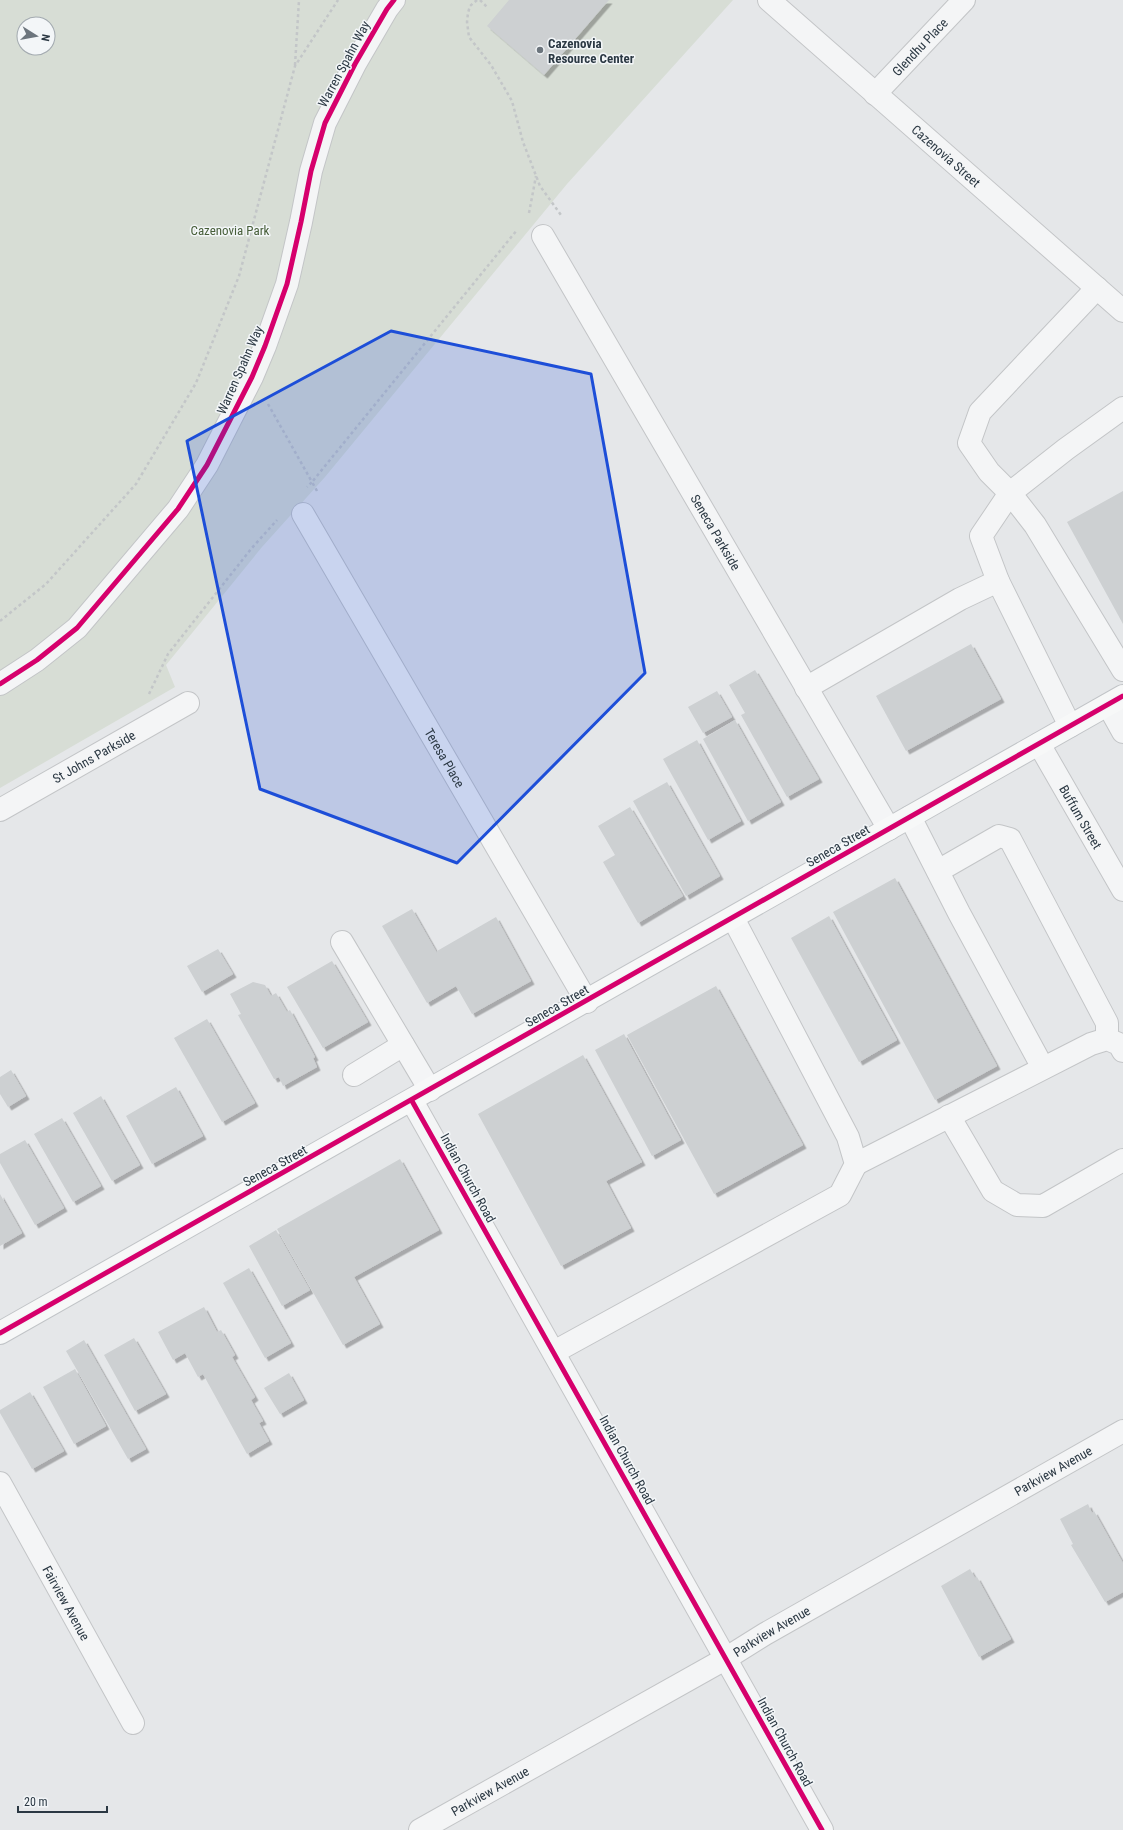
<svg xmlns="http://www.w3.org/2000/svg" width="1123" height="1830" font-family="'Roboto Condensed',sans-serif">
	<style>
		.green { fill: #d7ddd5; fill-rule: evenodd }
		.building { fill: #cdd0d2; filter: url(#shadow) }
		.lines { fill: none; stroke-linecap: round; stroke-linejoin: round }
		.minor-casing { stroke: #c3c5c7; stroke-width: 24 }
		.major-casing { stroke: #c1c4c7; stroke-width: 24 }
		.path { stroke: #c3c6c8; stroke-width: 2.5; stroke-dasharray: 3 3; stroke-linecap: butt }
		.minor { stroke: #f4f5f6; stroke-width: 22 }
		.major { stroke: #f7f8f8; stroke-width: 22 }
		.cycleway-casing { stroke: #f3f6f8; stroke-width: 8 }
		.cycleway { stroke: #d6006c; stroke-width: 5 }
		.marked { fill: #1d4ed8; fill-opacity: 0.2; stroke: #1d4ed8; stroke-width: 3; stroke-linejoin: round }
		.poi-dot { fill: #6c757d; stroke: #f3f6f8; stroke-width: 1.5 }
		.labels { text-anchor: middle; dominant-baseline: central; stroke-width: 3; stroke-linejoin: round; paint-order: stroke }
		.poi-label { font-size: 13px; font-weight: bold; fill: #2b3843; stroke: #f3f6f8; text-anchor: start }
		.street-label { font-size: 13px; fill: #2b3843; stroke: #f3f6f8 }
		.park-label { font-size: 13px; fill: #475e39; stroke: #f3f6f8 }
	</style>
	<defs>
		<filter id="shadow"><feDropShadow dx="3.5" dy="3.5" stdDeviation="0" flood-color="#0004"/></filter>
	</defs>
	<rect width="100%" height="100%" fill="#e5e7e9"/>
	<path class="green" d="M0,0H733L567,184L325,477L262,547L166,665L175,687L0,788ZM24,24H48V48H24Z"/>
	<g class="building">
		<path d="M509,0H609L544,75L487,26Z"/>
		<path d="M1123,491V624L1067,522Z"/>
		<path d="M971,644L1001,699L906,751L876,696Z"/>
		<path d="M755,670L819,779L787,797L741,715L745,713L729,685Z"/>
		<path d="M717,691L732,717L703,733L688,707Z"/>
		<path d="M735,720L781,802L748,821L703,739Z"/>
		<path d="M697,740L741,821L708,840L663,759Z"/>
		<path d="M667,782L720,876L686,896L633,801Z"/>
		<path d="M630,807L683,896L638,923L603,862L615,855L598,826Z"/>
		<path d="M895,878L997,1066L935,1100L833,912Z"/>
		<path d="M412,909L437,953V951L496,917L531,981L472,1014L456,986L427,1003L382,926Z"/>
		<path d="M829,916L897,1040L859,1062L791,938Z"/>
		<path d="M218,949L233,974L202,992L187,966Z"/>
		<path d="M332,961L368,1022L323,1048L287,987Z"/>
		<path d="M253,982L265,985L271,996L276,993L287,1012L290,1010L315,1057L313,1058L317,1067L283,1086L279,1077L274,1079L238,1015L241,1014L230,994Z"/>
		<path d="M716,986L803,1145L714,1194L627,1035Z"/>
		<path d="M207,1019L255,1103L222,1122L174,1038Z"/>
		<path d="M624,1034L681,1140L652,1156L595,1050Z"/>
		<path d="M583,1055L642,1162L606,1181L631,1228L561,1266L478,1114Z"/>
		<path d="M11,1070L26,1096L8,1107L0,1094V1077Z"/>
		<path d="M176,1087L203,1136L152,1164L126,1116Z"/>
		<path d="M101,1096L140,1165L112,1181L73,1113Z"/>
		<path d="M62,1118L101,1186L73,1202L34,1134Z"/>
		<path d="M25,1140L64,1208L35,1225L0,1163V1154Z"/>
		<path d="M400,1159L439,1230L354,1277L380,1324L343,1345L277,1229Z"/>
		<path d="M0,1194L22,1233L0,1246Z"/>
		<path d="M276,1230L310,1290L282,1306L249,1246Z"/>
		<path d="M249,1268L291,1343L265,1358L223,1283Z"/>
		<path d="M204,1307L217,1332L221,1330L235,1355L232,1357L255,1397L251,1400L263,1421L259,1423L269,1441L247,1454L203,1374L198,1377L185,1353L173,1360L158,1332Z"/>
		<path d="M134,1338L166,1394L135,1411L104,1355Z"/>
		<path d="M84,1340L146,1449L128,1459L66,1351Z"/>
		<path d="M75,1369L106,1426L74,1444L43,1387Z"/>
		<path d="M289,1373L304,1400L280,1414L264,1388Z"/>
		<path d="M30,1392L64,1451L32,1469L0,1413V1410Z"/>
		<path d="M1088,1504L1092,1513L1094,1511L1123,1563V1592L1105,1602L1071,1545L1073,1544L1060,1519Z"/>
		<path d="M970,1569L975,1578L977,1577L1011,1639L979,1657L941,1586Z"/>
	</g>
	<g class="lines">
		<defs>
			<g id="minor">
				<path id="s1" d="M769,0L1123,311"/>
				<path id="s2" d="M875,94L964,0"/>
				<path id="s3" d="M543,236L889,829"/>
				<path d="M1123,408L1066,449L1010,493L1035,525L1123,670"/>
				<path id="s4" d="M303,514L587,1002"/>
				<path d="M998,581L981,536L1010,493L989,472L969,443L980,412L1097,288"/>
				<path d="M0,684L37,660L77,628L178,509L207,465L252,377L265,346L287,284L301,222L311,171L325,123L355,64L387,9L394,0"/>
				<path d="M806,688L960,599L998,581L1070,726"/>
				<path d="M1108,705L1123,732"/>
				<path id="s5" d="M1039,744L1123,890"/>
				<path id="s6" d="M0,810L188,703"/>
				<path d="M910,817L959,913L1043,1068"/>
				<path d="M938,871L999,836L1010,839L1107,1023V1039"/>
				<path d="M342,942L430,1090"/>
				<path d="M354,1075L403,1045"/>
				<path d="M412,1101L822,1830"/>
				<path d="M949,1116L993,1191L1017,1205L1043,1206L1123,1160"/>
				<path d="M856,1164L1091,1044L1107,1039L1119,1044L1123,1051"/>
				<path d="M554,1352L840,1195L856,1164L848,1137L733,918"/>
				<path id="s7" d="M0,1483L133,1723"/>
				<path id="s8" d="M420,1830L725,1659L765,1634L1123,1431"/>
			</g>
			<path id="major" d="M0,1333L1123,696"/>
		</defs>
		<use href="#minor" class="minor-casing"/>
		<use href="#major" class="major-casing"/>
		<g class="path">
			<path d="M477,0L470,6L468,13L467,22L469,37L491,65L512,101L523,142L540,186L561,215"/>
			<path d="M480,0L487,7"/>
			<path d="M295,65L299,0"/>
			<path d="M529,213L536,176"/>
			<path d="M268,404L312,482L307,487"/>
			<path d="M317,491L312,482L517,230"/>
			<path d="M0,621L46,584L136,484L196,383L239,276L295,66L338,0"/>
			<path d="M149,694L168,654L251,549L277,520"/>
		</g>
		<use href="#minor" class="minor"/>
		<use href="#major" class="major"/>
		<defs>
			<g id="cycleway">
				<path d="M0,684L37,660L77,628L178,509L207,465L252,377L265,346L287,284L301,222L311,171L325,123L355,64L387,9L394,0"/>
				<path d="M412,1101L822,1830"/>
				<path d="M0,1333L1123,696"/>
			</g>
		</defs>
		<use href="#cycleway" class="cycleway-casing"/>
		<use href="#cycleway" class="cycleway"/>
	</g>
	<path class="marked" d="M391,331L591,374L645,673L457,863L260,789L187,441Z"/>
	<circle class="poi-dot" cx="540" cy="50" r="4"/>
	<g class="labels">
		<g class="poi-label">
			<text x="548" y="43">Cazenovia<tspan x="548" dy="15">Resource Center</tspan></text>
		</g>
		<g class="street-label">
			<text stroke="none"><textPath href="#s2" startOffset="65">Glendhu Place</textPath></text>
			<text transform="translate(344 64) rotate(-62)">Warren Spahn Way</text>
			<text stroke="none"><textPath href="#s1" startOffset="236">Cazenovia Street</textPath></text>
			<text transform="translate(240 370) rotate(-66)">Warren Spahn Way</text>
			<text stroke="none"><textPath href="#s3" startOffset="343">Seneca Parkside</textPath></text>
			<text stroke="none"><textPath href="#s6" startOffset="108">St Johns Parkside</textPath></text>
			<text stroke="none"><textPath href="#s4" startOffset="282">Teresa Place</textPath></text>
			<text stroke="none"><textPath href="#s5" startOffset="84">Buffum Street</textPath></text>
			<text transform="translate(838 846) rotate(-30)">Seneca Street</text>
			<text transform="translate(557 1006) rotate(-30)">Seneca Street</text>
			<text transform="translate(275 1166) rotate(-29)">Seneca Street</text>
			<text transform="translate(468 1178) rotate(61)">Indian Church Road</text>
			<text transform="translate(627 1460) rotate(61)">Indian Church Road</text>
			<text stroke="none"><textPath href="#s8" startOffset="728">Parkview Avenue</textPath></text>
			<text stroke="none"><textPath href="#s7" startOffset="137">Fairview Avenue</textPath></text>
			<text stroke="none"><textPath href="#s8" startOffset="404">Parkview Avenue</textPath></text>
			<text transform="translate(785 1742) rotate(61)">Indian Church Road</text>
			<text stroke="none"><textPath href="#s8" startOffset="80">Parkview Avenue</textPath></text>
		</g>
		<g class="park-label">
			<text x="230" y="230">Cazenovia Park</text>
		</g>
	</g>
	<g transform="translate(36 36) rotate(101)"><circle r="19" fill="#f3f6f8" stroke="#a3aab0"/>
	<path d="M0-3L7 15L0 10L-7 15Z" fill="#6c757d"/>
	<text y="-6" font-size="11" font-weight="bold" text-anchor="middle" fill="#2b3843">N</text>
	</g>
	<path d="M18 1806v6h89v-6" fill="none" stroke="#2b3843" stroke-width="2"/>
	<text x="24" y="1806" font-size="12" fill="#2b3843" stroke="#f3f6f8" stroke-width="3" paint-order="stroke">20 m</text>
</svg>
